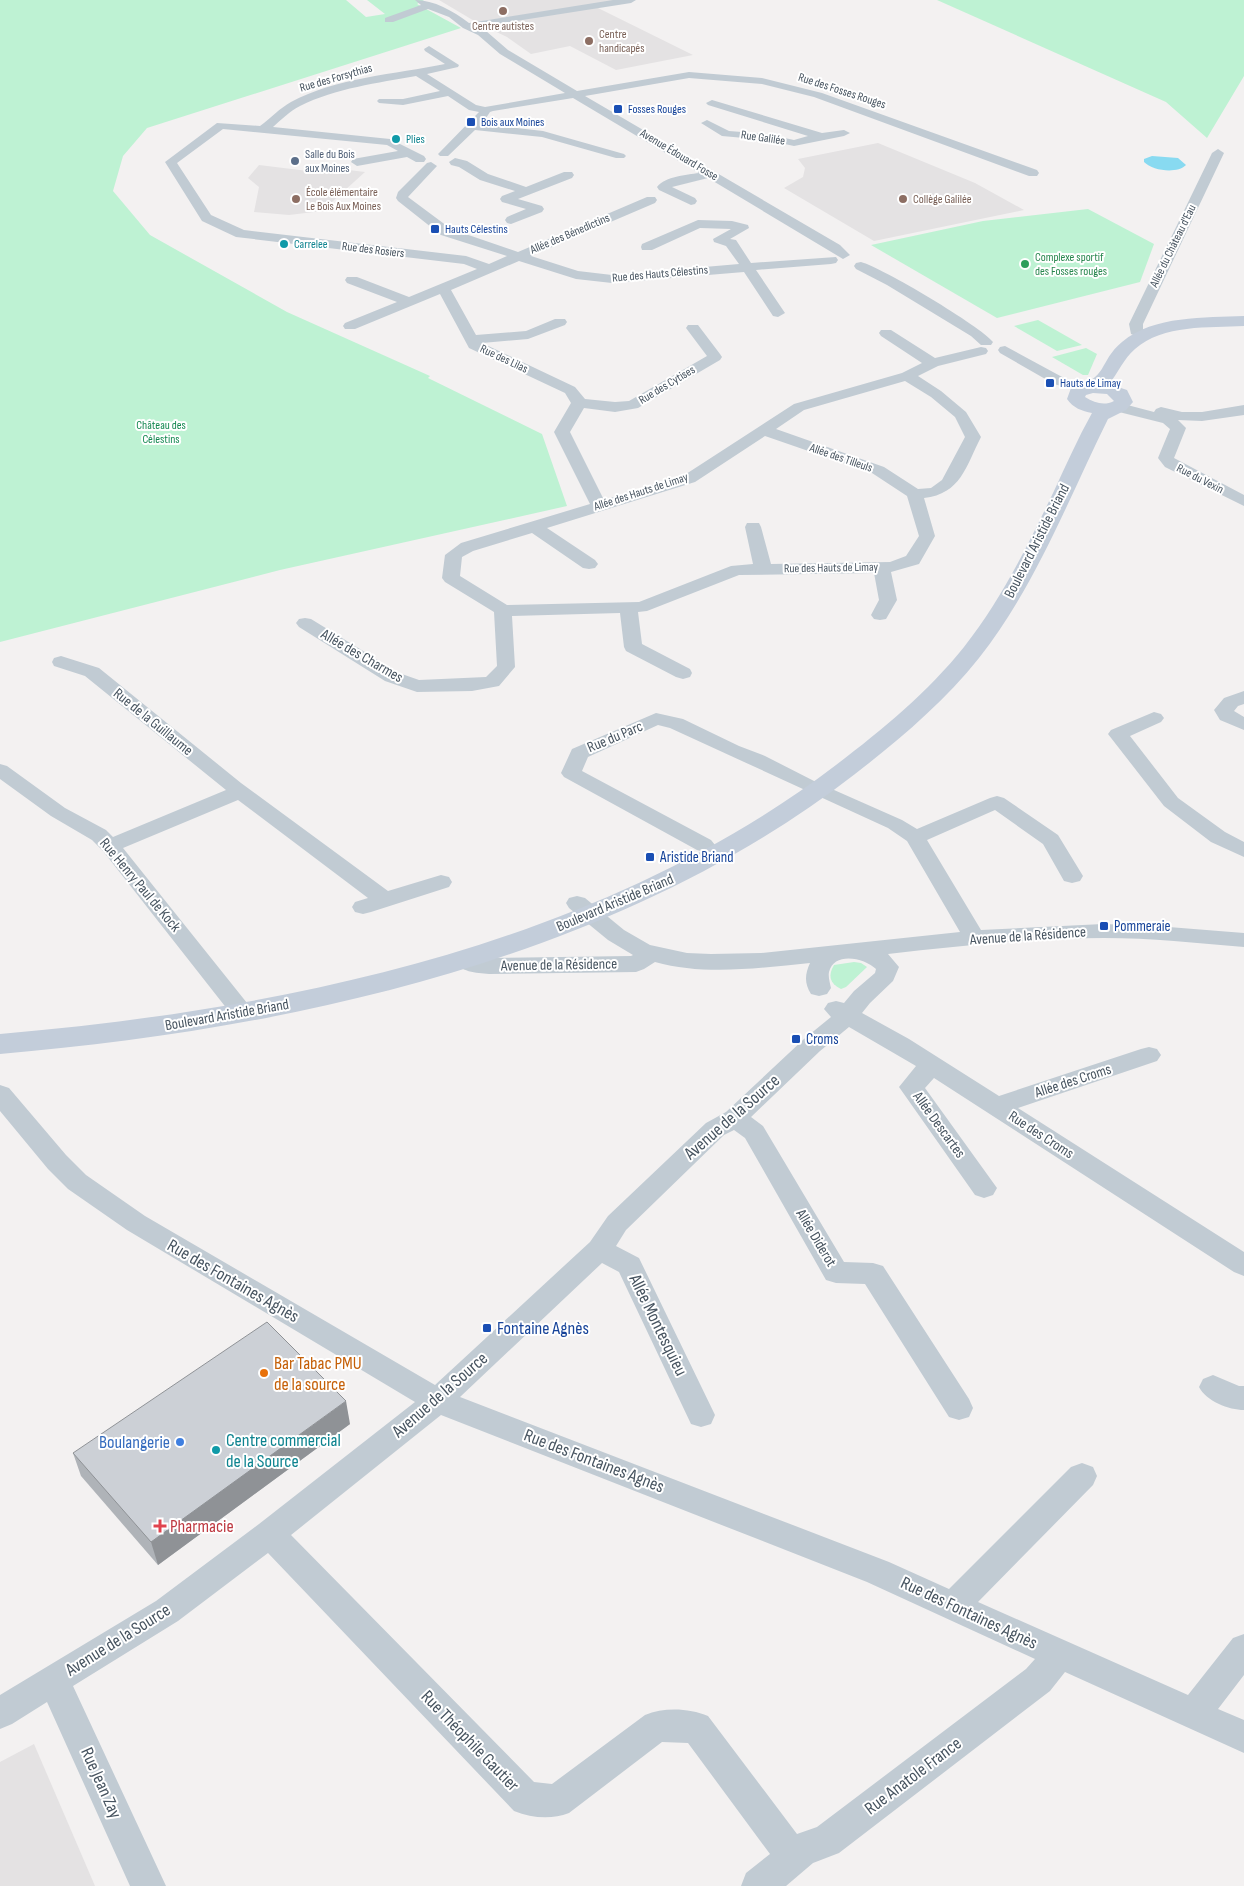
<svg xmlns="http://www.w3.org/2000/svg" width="1244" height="1886" font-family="'Sofia Sans Condensed',sans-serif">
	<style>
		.education { fill: #e4e2e3 }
		.green { fill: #bef2d3 }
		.water { fill: #88daf1 }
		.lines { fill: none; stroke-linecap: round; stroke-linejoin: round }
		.street { fill: #c1cbd3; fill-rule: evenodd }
		.secondary { fill: #c3cdda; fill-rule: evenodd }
		.wall { fill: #afb3b8 }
		.shaded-wall { fill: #8f9296 }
		.building { fill: #ccd0d6; stroke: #8f9296 }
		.education-dot { fill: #8d6e63; stroke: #fff; stroke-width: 2 }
		.transit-dot { fill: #1a4fb4; stroke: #fff; stroke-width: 2 }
		.culture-dot { fill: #0f9aa8; stroke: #fff; stroke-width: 2 }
		.service-dot { fill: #5c6f8a; stroke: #fff; stroke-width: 2 }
		.leisure-dot { fill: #2e9e5b; stroke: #fff; stroke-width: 2 }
		.food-dot { fill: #e8710a; stroke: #fff; stroke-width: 2 }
		.shop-dot { fill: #3f7fe0; stroke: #fff; stroke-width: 2 }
		.health-dot { fill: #e0444e; stroke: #fff; stroke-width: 2 }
		.labels { text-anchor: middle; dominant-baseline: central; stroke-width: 4; stroke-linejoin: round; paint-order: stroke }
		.far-education-label { font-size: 12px; fill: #785e54; stroke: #fff; text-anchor: start }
		.far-street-label { font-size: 12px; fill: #475460; stroke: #fff }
		.far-transit-label { font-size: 12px; fill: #164399; stroke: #fff; text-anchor: start }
		.far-culture-label { font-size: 12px; fill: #0d838f; stroke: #fff; text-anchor: start }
		.far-service-label { font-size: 12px; fill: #4e5e75; stroke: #fff; text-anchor: start }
		.far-leisure-label { font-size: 12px; fill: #27864d; stroke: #fff; text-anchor: start }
		.far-park-label { font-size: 12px; fill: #12874f; stroke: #fff }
		.street-label { font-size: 15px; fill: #475460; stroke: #fff }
		.transit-label { font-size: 15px; fill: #164399; stroke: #fff; text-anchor: start }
		.near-street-label { font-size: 18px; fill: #475460; stroke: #fff }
		.near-transit-label { font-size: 18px; fill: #164399; stroke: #fff; text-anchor: start }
		.near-food-label { font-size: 18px; fill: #c56008; stroke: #fff; text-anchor: start }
		.near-culture-label { font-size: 18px; fill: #0d838f; stroke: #fff; text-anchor: start }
		.near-shop-label { font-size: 18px; fill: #366cbe; stroke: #fff; text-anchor: end }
		.near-health-label { font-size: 18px; fill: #be3a42; stroke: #fff; text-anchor: start }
	</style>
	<rect width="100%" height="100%" fill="#f3f1f1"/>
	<g class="education">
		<path d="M439,0H621L476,22Z"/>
		<path d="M596,7L693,55L616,70L570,46L531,54L507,37L482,25Z"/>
		<path d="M878,143L975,183L1024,210L874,241L784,188L803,177L805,168L798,159Z"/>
		<path d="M259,165L308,171L316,166L365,172L322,211L289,215L254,212L259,187L248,178Z"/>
		<path d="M34,1744L95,1886H0V1762Z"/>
	</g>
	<g class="green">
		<path d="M0,0H346L366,17L385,14L367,0H424L417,4L461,28L147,128L123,156L113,191L150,235L287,312L430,376L428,378L542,434L567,506L280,570L0,642Z"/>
		<path d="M937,0H1244V76L1207,138L1166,102Z"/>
		<path d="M1088,209L1154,244L1140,282L997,318L871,245L983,221Z"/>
		<path d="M1038,320L1082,345L1057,351L1014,326Z"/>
		<path d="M1086,348L1097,354L1088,375H1083L1052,357Z"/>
		<path d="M854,962L861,963L867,967L846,987L841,989C829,983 828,975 834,965Z"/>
	</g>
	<path class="water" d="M1152,156L1178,158L1186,165C1177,174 1153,171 1144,162V159Z"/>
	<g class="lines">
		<g class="street">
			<path d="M415,0C434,0 453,11 469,23L613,0H636L631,3L478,27L486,31L508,50L577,91L689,72L762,78L822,93L1037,170L1039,173L1037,176H1029L814,97L762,84L689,78L585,96L840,245L850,255L843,259L708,178L672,187L695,198L697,201L695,204L691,205L659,190L657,187C666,176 686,175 699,173L573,98L493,111L490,112L482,124L543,131L624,154L626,156L624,158H616L542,137L475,130L448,156H440L438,154L440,152L479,112L469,110L448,96L403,105L379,103L377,101L379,99H403L440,91L416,76C378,83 336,88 300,106C290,111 282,119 273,127L390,139L424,156L426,159L424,162H416L407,157L357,166L351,162L353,159L398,151L387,145L223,129L177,163L211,215L244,230L466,256L489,264L507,256L441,235L398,201L396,198L398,192L427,163L431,162L437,166L408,197L451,229L518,252L647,197H655L657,200L655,203L531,256L578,271L612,275L739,264L726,246L714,242L713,239L731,229L700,228L652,250H642L641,247L642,244L698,220L732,221L748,225L749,228L730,239L736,240L751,263L836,257L838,260L836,263L831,264L756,270L785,313L778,317L773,316L744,272L612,283L576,279L519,261L451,290L476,335L526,331L555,319H565L567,322L565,325L528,339L482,343L575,387L585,399L615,402L629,401L707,356L686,328L688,325H698L720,354L722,357L720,360L638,408L615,412L584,408L570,432L604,500L683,476L794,404L902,373L922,363L881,336L879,333L881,330H891L935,358L981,347L986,348L988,351L986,354L938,366L918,376L941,391L966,412L981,437C966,466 961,494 924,498L935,536L919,564L891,572L897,600L886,619L880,620L874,619L871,615L879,600L874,573L739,575L647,611L638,612L642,644L690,669L692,673L690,677L683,679L676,677L626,651L624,647L620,613L512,616L515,667L499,686L472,691L417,692L385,681L299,627L296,623L299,619L305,618L311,619L399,673L419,680L486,677L497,666L494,612L445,582L442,578L445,555L461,543L590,504L554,432L571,403L565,393L469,348L440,294L355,329H345L343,326L345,323L397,302L347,283L345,280L347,277H357L409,297L477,269L464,264L236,237L202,221L165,162L217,123L260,126C271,118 280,108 291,102C335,78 396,74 445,64L425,51L424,49L429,46L459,65L458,67L427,74L476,105L485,107L565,93L500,54L478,35L463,28L449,17L428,9L393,22H385V18L421,5ZM905,381L931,397L955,417L965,437L942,480L931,488L918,489L884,467L776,429L804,410ZM765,436L872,473L907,496L919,536L906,556L890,562L771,564L761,527L759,523H747L745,527L753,564L731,566L639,602L507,605L460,576L462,557L473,551L532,533L583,568L589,569L595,568L598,564L595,560L547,528L695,482Z"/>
			<path d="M712,100L822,133L844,130L850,133L844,136L794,146L766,140L722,136L701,123L707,120L729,131L766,134L794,140L808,136L708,105L706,103Z"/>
			<path d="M1218,149L1224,153L1143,324V329L1151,335L1149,338L1144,339L1131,334L1129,324L1212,153Z"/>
			<path d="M455,158L467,161L488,174L526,187L564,172H572L574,175L572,178L518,199L542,206L544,209L542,212L511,224L507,223L505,220L507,217L526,209L502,202L500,199L502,196L515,191L480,180L459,167L451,165L449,162Z"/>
			<path d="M861,262C881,267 982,327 993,342L991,345H981L971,336L887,285L856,269L854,266L856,263Z"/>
			<path d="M1005,346L1064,378L1091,386L1093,389L1091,392L1086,393L1054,384L1000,353L998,350L1000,347Z"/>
			<path d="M1116,402L1154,412L1156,409L1161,407L1182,412H1202L1244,405V415L1202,421L1178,420L1186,428L1174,458L1244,495V506L1165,467L1158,458L1170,429L1163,423L1111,410L1108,407L1111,404Z"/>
			<path d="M61,656L99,668L241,783L388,891L441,875L449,877L452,882L449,887L371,912L363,914L355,912L352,907L355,902L368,898L238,800L123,848L255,1013L251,1019L243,1021L235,1019L103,851L92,840L51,816L0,779V764L7,766L65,808L106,830L113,837L226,790L85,676L54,666L52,662L54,658Z"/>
			<path d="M1244,691V704L1238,706L1234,711L1244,717V730L1220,720L1214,710L1224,698Z"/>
			<path d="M1154,712L1161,714L1164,718L1161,722L1130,736L1178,798L1225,832L1244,842V857L1211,842L1164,806L1108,734L1111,730Z"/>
			<path d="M656,713L683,719L739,746L765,756L816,782L902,820L917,829L990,798L997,796L1004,798L1058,835L1083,876L1080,881L1072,883L1064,881L1043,844L995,810L927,840L981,930L1103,924L1156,926L1244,933V947C1197,943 1151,938 1104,938C1032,938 960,946 888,954L899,967L893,981L870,1003L862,1013L909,1039L999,1096L1141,1049L1149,1047L1157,1049L1161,1055L1157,1061L1018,1108L1244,1252V1276L1234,1272L934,1078L925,1088L997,1188L993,1195L984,1198L975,1195L899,1087L916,1066L849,1027L820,1051L751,1117L763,1126L844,1262L873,1263L883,1266L969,1399L973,1408L969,1417L959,1420L949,1417L865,1284L836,1283L826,1280L745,1138L734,1130L724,1135L626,1230L616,1246L639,1258L715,1415L711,1424L701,1427L691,1424L619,1272L602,1263L460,1397L889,1562L949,1589L1071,1467L1082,1463L1093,1467L1097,1476L1093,1485L978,1602L1188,1695L1233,1638L1244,1634V1675L1218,1709L1244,1720V1753L1065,1672L1050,1691L839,1853L813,1863L786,1886H741L746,1873L770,1854L688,1743L662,1742L569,1813C551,1820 532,1818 514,1811L268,1553L178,1621L73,1686L166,1886H130L47,1702L12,1724L0,1729V1695L156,1601L259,1524L415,1402L127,1230L68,1189L48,1169L0,1111V1085L9,1088L66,1155L86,1175L145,1216L435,1385L590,1242L608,1216L706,1123L726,1112L804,1039L831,1017L824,1009L828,1003L836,1001L844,1003L854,991L875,973L876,969C865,958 834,951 829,972C828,977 830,983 831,988L827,994L819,996L811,994C804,983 805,974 810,963C759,968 705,976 655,962L644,969L636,972L489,974C476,973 460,972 453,960L456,955C468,951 477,958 489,958L631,956L633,955L608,940L569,908L566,903L569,898L577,896L585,898L624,930L650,945L687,953L711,954L761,953L960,932L907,841L888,828L670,728L658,725L588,757L582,771L711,840L715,845L711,850L704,852L697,850L564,777L561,773L572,749ZM441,1415L867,1582L1035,1659L1026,1669L817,1827L797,1834L708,1716C689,1708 664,1707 645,1715L552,1784L534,1782L291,1535Z"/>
			<path d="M1213,1375L1239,1386H1244V1410C1229,1410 1206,1401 1199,1387L1203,1379Z"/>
		</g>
		<path class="secondary" d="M1244,316V326C1209,328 1163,324 1135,349C1124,358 1118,373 1109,384L1127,390L1133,402L1126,410L1108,419C1068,500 1035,587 979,658C944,702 899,740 855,774C618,958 294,1029 0,1054V1034C289,1009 601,944 836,765C882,730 928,692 964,647C1001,600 1028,545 1054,491C1066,465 1078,438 1092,413C1082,411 1073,408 1067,399L1071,388C1109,379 1098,362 1122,342C1154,315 1205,318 1244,316ZM1093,393L1107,394L1114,401C1104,406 1095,403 1085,397L1086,395Z"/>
	</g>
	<path class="wall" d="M350,1424L158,1565L81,1476L73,1453Z"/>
	<path class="shaded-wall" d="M346,1401L350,1424L158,1565L151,1542Z"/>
	<path class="building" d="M267,1322L346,1401L151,1542L73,1453Z"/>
	<g class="education-dot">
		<circle cx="503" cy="11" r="5"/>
		<circle cx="589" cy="41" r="5"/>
		<circle cx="296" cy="199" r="5"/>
		<circle cx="903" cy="199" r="5"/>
	</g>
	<g class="transit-dot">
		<rect x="613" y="104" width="10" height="10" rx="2.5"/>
		<rect x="466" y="117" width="10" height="10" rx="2.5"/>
		<rect x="430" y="224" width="10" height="10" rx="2.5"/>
		<rect x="1045" y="378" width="10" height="10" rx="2.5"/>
		<rect x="645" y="852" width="10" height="10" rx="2.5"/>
		<rect x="1099" y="921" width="10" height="10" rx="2.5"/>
		<rect x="791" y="1034" width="10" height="10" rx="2.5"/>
		<rect x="482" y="1323" width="10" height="10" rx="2.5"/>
	</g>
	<g class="culture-dot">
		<circle cx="396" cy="139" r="5"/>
		<circle cx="284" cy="244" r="5"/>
		<circle cx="216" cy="1450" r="5"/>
	</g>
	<circle class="service-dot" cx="295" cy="161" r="5"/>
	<circle class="leisure-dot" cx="1025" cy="264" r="5"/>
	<circle class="food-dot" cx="264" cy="1373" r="5"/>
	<circle class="shop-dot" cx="180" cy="1442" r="5"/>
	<path class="health-dot" d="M157.5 1518.5h5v5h5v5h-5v5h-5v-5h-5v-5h5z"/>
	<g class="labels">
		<g class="far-education-label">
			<text x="503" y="26" text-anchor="middle">Centre autistes</text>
			<text x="599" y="34">Centre<tspan x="599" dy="14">handicapés</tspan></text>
			<text x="306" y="192">École élémentaire<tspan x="306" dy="14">Le Bois Aux Moines</tspan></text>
			<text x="913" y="199">Collège Galilée</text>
		</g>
		<g class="far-street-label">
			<text transform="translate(336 78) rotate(-16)">Rue des Forsythias</text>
			<text transform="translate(842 91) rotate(18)">Rue des Fosses Rouges</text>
			<text transform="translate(763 138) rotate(8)">Rue Galilée</text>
			<text transform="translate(679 155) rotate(31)">Avenue Édouard Fosse</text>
			<text transform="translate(570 234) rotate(-23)">Allée des Bénedictins</text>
			<text transform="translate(1173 246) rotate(-64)">Allée du Château d'Eau</text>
			<text transform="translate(373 250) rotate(7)">Rue des Rosiers</text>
			<text transform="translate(660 274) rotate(-5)">Rue des Hauts Célestins</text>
			<text transform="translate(504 359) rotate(25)">Rue des Lilas</text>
			<text transform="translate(667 385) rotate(-31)">Rue des Cytises</text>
			<text transform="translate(841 458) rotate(19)">Allée des Tilleuls</text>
			<text transform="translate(1200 479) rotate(27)">Rue du Vexin</text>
			<text transform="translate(641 492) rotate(-18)">Allée des Hauts de Limay</text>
			<text transform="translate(831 568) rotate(-1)">Rue des Hauts de Limay</text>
		</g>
		<g class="far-transit-label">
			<text x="628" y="109">Fosses Rouges</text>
			<text x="481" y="122">Bois aux Moines</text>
			<text x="445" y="229">Hauts Célestins</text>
			<text x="1060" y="383">Hauts de Limay</text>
		</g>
		<g class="far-culture-label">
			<text x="406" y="139">Plies</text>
			<text x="294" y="244">Carrelee</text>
		</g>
		<g class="far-service-label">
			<text x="305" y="154">Salle du Bois<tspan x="305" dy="14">aux Moines</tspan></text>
		</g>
		<g class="far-leisure-label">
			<text x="1035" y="257">Complexe sportif<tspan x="1035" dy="14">des Fosses rouges</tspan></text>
		</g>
		<g class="far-park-label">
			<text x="161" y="425">Château des<tspan x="161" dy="14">Célestins</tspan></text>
		</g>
		<g class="street-label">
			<text transform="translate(1037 541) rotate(-63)">Boulevard Aristide Briand</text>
			<text transform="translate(362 656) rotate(30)">Allée des Charmes</text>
			<text transform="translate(153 722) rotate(39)">Rue de la Guillaume</text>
			<text transform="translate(615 737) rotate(-23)">Rue du Parc</text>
			<text transform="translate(140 885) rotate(50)">Rue Henry Paul de Kock</text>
			<text transform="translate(615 903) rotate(-23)">Boulevard Aristide Briand</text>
			<text transform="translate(1028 936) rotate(-4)">Avenue de la Résidence</text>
			<text transform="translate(559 965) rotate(-1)">Avenue de la Résidence</text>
			<text transform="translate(227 1015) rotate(-10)">Boulevard Aristide Briand</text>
			<text transform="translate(1073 1081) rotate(-18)">Allée des Croms</text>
			<text transform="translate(939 1125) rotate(54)">Allée Descartes</text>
			<text transform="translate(1041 1135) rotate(33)">Rue des Croms</text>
			<text transform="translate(816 1238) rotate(59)">Allée Diderot</text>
		</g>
		<g class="transit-label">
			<text x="660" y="857">Aristide Briand</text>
			<text x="1114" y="926">Pommeraie</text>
			<text x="806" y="1039">Croms</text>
		</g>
		<g class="near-street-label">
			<text transform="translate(732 1117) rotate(-41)">Avenue de la Source</text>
			<text transform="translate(233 1281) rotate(30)">Rue des Fontaines Agnès</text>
			<text transform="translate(658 1325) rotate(64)">Allée Montesquieu</text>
			<text transform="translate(440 1395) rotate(-41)">Avenue de la Source</text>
			<text transform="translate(594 1461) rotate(21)">Rue des Fontaines Agnès</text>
			<text transform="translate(969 1613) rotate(25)">Rue des Fontaines Agnès</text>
			<text transform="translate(118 1640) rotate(-32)">Avenue de la Source</text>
			<text transform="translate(470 1741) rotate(46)">Rue Théophile Gautier</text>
			<text transform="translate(913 1776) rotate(-37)">Rue Anatole France</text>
			<text transform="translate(101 1783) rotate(66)">Rue Jean Zay</text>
		</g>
		<g class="near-transit-label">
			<text x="497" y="1328">Fontaine Agnès</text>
		</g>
		<g class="near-food-label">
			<text x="274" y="1363">Bar Tabac PMU<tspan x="274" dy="21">de la source</tspan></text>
		</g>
		<g class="near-culture-label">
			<text x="226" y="1440">Centre commercial<tspan x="226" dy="21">de la Source</tspan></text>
		</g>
		<g class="near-shop-label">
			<text x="170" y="1442">Boulangerie</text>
		</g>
		<g class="near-health-label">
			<text x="170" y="1526">Pharmacie</text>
		</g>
	</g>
</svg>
